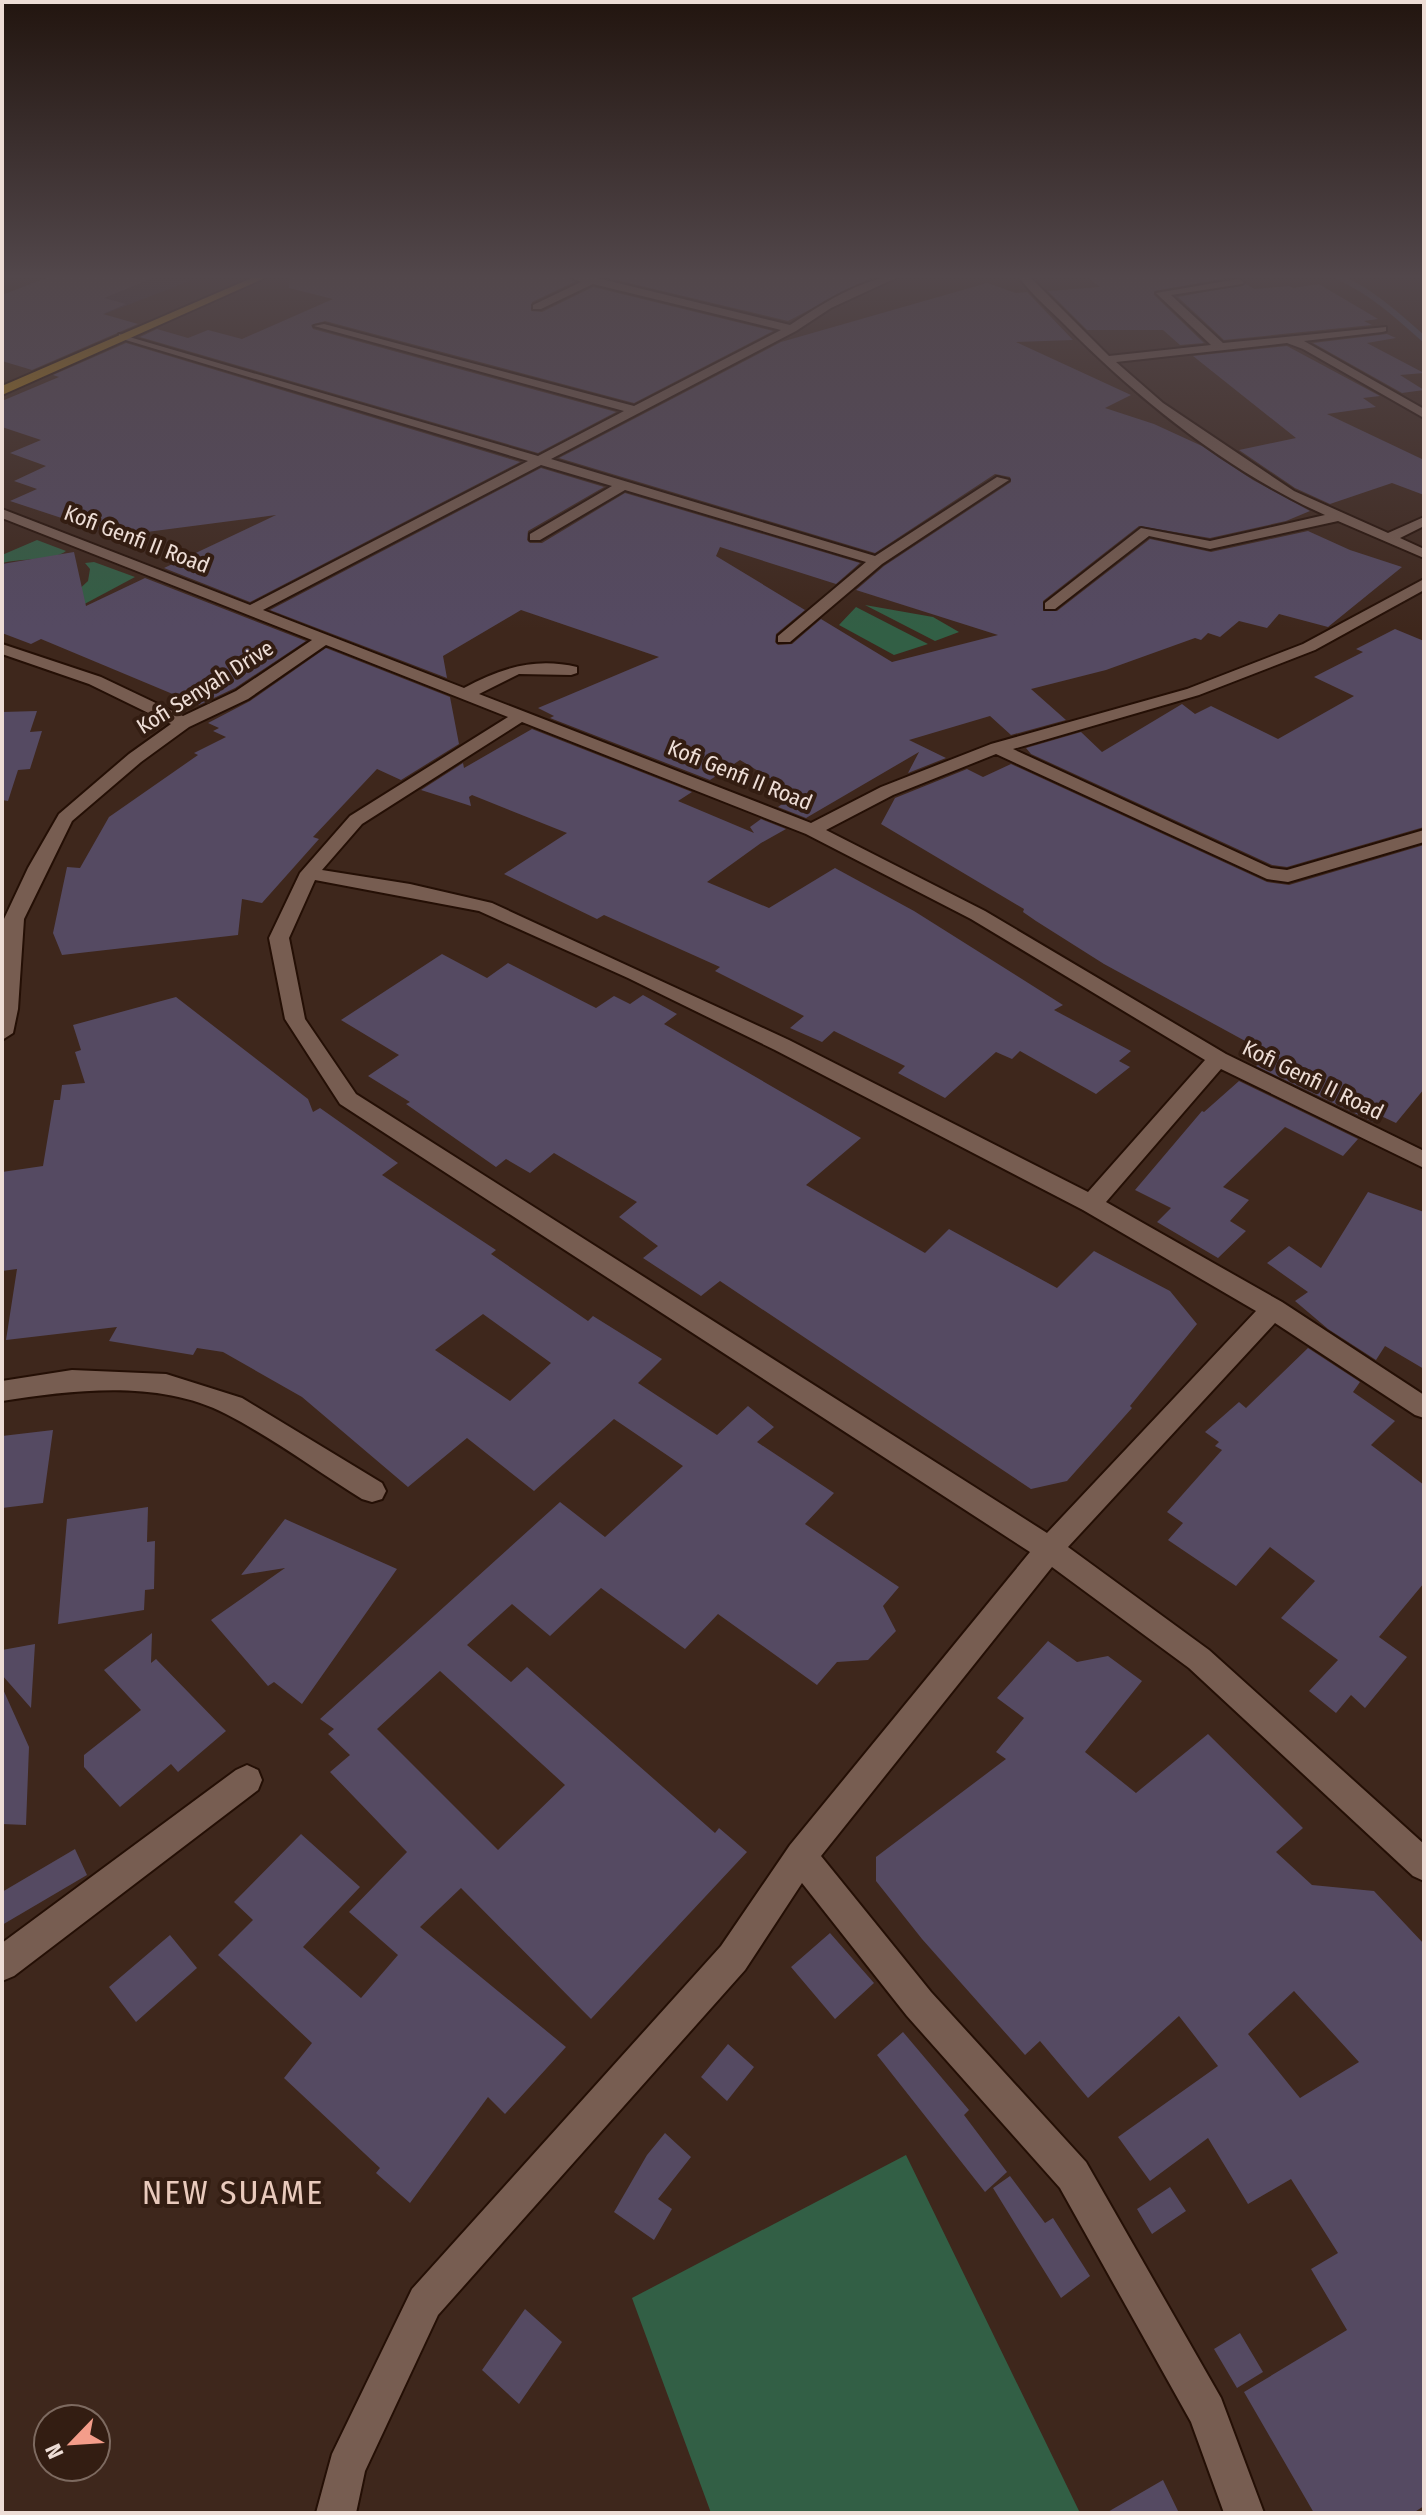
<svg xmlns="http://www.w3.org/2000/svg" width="1426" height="2515" font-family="'Fira Sans Condensed',sans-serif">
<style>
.education{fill:#3b303f}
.green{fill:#325f45}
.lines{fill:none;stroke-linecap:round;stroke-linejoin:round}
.stream{stroke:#474e67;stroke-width:6}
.building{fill:#554a62;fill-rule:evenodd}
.minor-casing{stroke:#240f05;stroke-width:4}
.trunk-casing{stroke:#240f05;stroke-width:4}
.minor{fill:#775d51;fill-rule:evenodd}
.trunk{fill:#b28010;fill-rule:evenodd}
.labels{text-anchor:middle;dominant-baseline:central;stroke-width:8;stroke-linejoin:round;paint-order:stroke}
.far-street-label{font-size:22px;fill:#edddd6;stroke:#331d12}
.near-neighbourhood-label{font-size:34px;letter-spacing:2px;fill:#e9cabc;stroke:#331d12}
</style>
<rect width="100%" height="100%" fill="#3e271c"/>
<path class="education" d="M47,277H200L84,322L2,295Z"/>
<path class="green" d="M37,540L66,551C53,561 20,558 2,563V555Z
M94,562L135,577L34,631L88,581L90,569L85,563Z
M865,605L933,617L959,632L935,641Z
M856,607L928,644L894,655L839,625Z
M906,2155L1080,2513H711L632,2298Z"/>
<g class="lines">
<path class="stream" d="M1339,277C1372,292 1397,315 1424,339"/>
</g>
<path class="building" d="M50,277H153V278L104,298L126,304L103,314L138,324L32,370L2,361V295Z
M290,277H568L574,282L532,302L531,311L542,312L593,287L773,331L634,403L325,321L311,325L313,329L616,412L538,453L140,337L157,329L188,338L208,330L242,339L333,299L289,288Z
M604,277H873L788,321Z
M1087,277H1233L1154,291V295L1204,343L1180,345L1163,330H1087L1048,291L1100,287Z
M987,283L1016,293L1027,292L1073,340L1016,342L1131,395L1105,408L1154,424L1202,446L1253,480L1310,511L1286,521L1210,538L1139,526L1043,601V611H1057L1150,539L1211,552L1308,531L1350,550L1402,567L1328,627L1279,614L1267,628L1239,621L1220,637L1208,633L1201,640L1195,638L1106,670L1031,689L1066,720L1011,735L990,716L909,740L946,758L908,773L919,752L806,818L778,807L796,794L740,760L710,780L550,718L554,716L538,708L659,657L521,610L443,656L447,678L270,610L541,468L604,487L528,531L527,540L530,543H542L625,493L860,563L836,584L720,547L716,556L805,610L776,634L775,642L778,645L792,644L821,619L892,662L998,635L856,590L884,566L1011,482L1010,477L995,474L875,553L559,458L781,342Z
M1246,284L1254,289L1289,286L1293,288L1319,284L1378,319L1364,321L1372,325L1224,340L1178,297Z
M1387,334L1396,338L1367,343L1424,373L1400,375L1424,390L1402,393L1313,343Z
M126,343L520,462L250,602L164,568L276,515L116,536L10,501L37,489L14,481L46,466L10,453L41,440L2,427V401L59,377L53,375Z
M1287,346L1380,396L1363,398L1376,407L1327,414L1424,460V495L1392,483L1330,504L1295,488L1239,450L1296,438L1193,356Z
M74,552L86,606L145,578L306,641L235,688L199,705L41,639L31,644L2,633V564Z
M1395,629L1424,641V827L1287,867L1272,865L1031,754L1026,748L1081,732L1102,752L1182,704L1195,714L1211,706L1278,739L1354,696L1314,677L1363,652L1356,649Z
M326,648L450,697L459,744L401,780L377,769L313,837L319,839L262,903L242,899L238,935L62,955L53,933L67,867L80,868L109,817L198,755L194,753L226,737L213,731L219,728L208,723L250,701Z
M37,711L30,732L42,731L30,769L18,770L8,801L2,800V712Z
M532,729L692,792L678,801L754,833L750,827L761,819L786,829L761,843L707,882L769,908L835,868L914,911L1063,1005L1054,1010L1131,1051L1119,1061L1130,1067L1096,1094L1020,1051L1012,1059L996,1052L945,1098L898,1073L905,1066L834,1031L822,1042L790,1028L804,1016L715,971L720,967L604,915L597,919L504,874L567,833L472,795L469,797L471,806L421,790L463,763L464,768Z
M1011,764L1267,882L1289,885L1424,845V1089L1396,1123L1379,1115L1373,1122L1256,1066L1269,1054L1104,964L1036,921L1023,912L1024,909L881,824L895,798L967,769L983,777Z
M442,954L487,978L508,963L596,1008L614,996L630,1004L643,995L677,1014L664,1024L861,1138L806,1185L925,1253L949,1229L1057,1288L1094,1251L1170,1291L1197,1324L1130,1406L1132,1408L1067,1481L1031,1489L720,1281L701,1296L643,1258L658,1246L619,1217L637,1202L554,1153L530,1173L506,1159L496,1167L406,1104L410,1102L368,1076L399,1055L341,1020Z
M176,997L308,1099L313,1112L320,1108L398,1163L382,1175L496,1250L491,1254L588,1321L593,1316L662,1359L638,1383L717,1435L748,1406L774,1427L757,1442L834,1493L805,1524L899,1587L883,1606L896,1631L868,1660L837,1662L817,1685L718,1614L685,1649L601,1588L550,1636L512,1604L467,1645L511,1682L527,1667L715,1833L719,1828L747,1852L591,2019L461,1888L420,1927L566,2047L505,2114L488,2097L410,2203L376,2173L380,2168L284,2078L312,2043L218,1955L253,1920L234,1902L301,1834L360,1887L303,1947L361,1998L398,1955L349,1912L407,1852L330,1772L350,1755L328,1734L334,1729L320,1719L560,1502L605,1537L683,1466L614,1419L534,1491L467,1438L408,1487L302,1397L223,1352L197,1348L193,1355L109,1341L117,1327L6,1340L17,1269L2,1271V1172L43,1166L54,1100H60L62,1085L85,1083L75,1052L81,1050L73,1025ZM483,1314L551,1363L510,1401L435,1350ZM440,1671L565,1785L498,1850L377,1729Z
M1239,1081L1358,1139L1343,1156L1285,1127L1223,1187L1249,1200L1230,1221L1246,1231L1218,1258L1157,1222L1171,1208L1135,1190L1202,1111L1204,1112Z
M1368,1192L1424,1212V1369L1385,1346L1376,1360L1328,1329L1295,1301L1308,1292L1267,1263L1289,1246L1321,1268Z
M1308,1348L1360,1382L1353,1392L1395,1421L1371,1445L1424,1485V1583L1379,1637L1407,1657L1365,1708L1351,1695L1336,1713L1309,1691L1338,1660L1281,1618L1315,1581L1270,1547L1236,1586L1168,1540L1183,1523L1167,1512L1222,1450L1215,1446L1219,1442L1205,1432L1239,1402L1246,1408Z
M53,1430L43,1503L2,1508V1436Z
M148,1507L147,1542L155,1541L154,1589L145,1590L144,1610L58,1624L67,1519Z
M285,1519L397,1569L302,1704L274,1682L268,1686L211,1620L285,1568L241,1575Z
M152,1633L151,1663L156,1659L226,1731L178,1772L171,1764L120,1807L84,1767V1755L141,1710L104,1670Z
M1048,1641L1077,1662L1108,1656L1142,1681L1085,1752L1136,1793L1208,1734L1303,1828L1276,1852L1312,1885L1374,1891L1424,1944V2506L1413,2513H1314L1244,2392L1347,2330L1311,2269L1338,2253L1291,2179L1248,2204L1208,2138L1150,2181L1118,2137L1218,2066L1179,2016L1088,2098L1040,2041L1025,2055L922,1939L876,1881V1857L1006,1759L996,1752L1024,1718L997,1698ZM1294,1991L1359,2062L1300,2098L1248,2034Z
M35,1644L31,1708L2,1675V1650Z
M2,1687L29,1747L26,1825L2,1824Z
M75,1849L87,1875L2,1925V1892Z
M830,1933L874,1983L835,2019L791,1967Z
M170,1935L197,1968L136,2022L109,1987Z
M903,2032L969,2110L964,2115L1007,2172L985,2192L877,2055Z
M728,2044L754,2067L727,2101L701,2077Z
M665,2133L691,2157L658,2199L672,2209L654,2240L614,2212L647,2155Z
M1010,2176L1045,2223L1053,2218L1090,2276L1061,2298L993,2188Z
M1170,2187L1186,2211L1152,2234L1137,2209Z
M525,2309L562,2342L519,2404L482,2370Z
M1240,2333L1263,2372L1237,2388L1214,2349Z
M1163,2480L1179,2513H1106Z"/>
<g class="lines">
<defs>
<path id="minor" d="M571,277H593L790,325C817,307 866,275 898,277L831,308L796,331L551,459L875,556L997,477L1009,480L882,564L790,642H778V636L866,562L625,490L540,540H530V534L612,486L541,465L263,610L464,688C501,668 535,657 577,667V673L571,675L519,674L479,694L811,823L881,787L991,744L1187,689L1303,644L1424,579V590L1315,650L1199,695L1013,749L1271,868L1287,870L1424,830V842L1288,882L1267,879L996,754L893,795L826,830L985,911L1226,1054L1424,1151V1168L1221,1069L1106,1202L1282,1302L1424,1395V1418L1415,1415L1275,1323L1068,1547L1209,1650L1424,1844V1881L1413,1876L1189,1668L1052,1567L821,1856L931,1992L1086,2162L1221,2398L1264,2513H1224L1191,2422L1060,2188L907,2016L802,1883L745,1970L438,2315L365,2471L356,2513H316L332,2454L412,2289L721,1946L790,1845L1030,1552L340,1104L285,1019L269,938L300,873L350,816L508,717L326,645L248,699L189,727L141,762L72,821L24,919L18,1009L13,1033L2,1040L4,919L28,868L59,814L129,754L171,724L89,684L2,654V644L101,677L183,716L236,691L312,640L2,518V509L250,605L528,461L119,338V334L538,456L624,411L314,326L324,324L634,406L781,330L593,284L541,309H533V305L581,282ZM522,722L806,834L971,919L1205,1060L1088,1192L789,1040L492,903L410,884L322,870L362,824ZM315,880L479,911L628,978L775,1050L1083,1210L1256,1311L1047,1533L356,1094L305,1019L289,938Z
M1019,277H1030L1109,356L1211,345L1156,293L1238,279L1244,282L1242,284L1171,295L1223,343L1386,327V331L1382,332L1304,341L1424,409V418L1303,349L1287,343L1116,362L1163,403L1294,491L1388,533L1424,517V526L1400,538L1424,549V558L1338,521L1210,549L1149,536L1055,609H1045V603L1141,528L1210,541L1325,515C1229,472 1139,400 1065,325C1050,310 1031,294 1019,277Z
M72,1370L166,1374L242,1398L382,1483L386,1491L382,1499L372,1502L362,1499C317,1471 273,1438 226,1414C159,1379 73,1390 2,1401V1381Z
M247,1765L258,1770L262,1780L258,1790L14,1976L2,1981V1943L236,1770Z"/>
<path id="trunk" d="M254,277H267L2,395V386Z"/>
</defs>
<use href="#minor" class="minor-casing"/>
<use href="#trunk" class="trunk-casing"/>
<use href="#minor" class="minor"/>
<use href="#trunk" class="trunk"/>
</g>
<linearGradient id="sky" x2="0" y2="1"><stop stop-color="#22150f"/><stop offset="0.44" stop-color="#52474b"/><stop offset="1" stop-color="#52474b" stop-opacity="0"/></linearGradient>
<rect width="1426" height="629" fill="url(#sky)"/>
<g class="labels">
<g class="far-street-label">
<text transform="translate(137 539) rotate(21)">Kofi Genfi II Road</text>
<text transform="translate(205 687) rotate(-32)">Kofi Senyah Drive</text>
<text transform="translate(740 775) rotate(22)">Kofi Genfi II Road</text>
<text transform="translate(1313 1080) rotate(26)">Kofi Genfi II Road</text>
</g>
<g class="near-neighbourhood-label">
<text x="233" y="2192">NEW SUAME</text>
</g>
</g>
<rect width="1426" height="2515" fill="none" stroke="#edddd6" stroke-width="8"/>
<g transform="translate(72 2443) rotate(245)"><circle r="38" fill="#331d12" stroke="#7d6a60" stroke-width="2"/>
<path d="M0-6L14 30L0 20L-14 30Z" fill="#f49d8a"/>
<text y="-12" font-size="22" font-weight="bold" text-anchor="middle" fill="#edddd6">N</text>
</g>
</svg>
